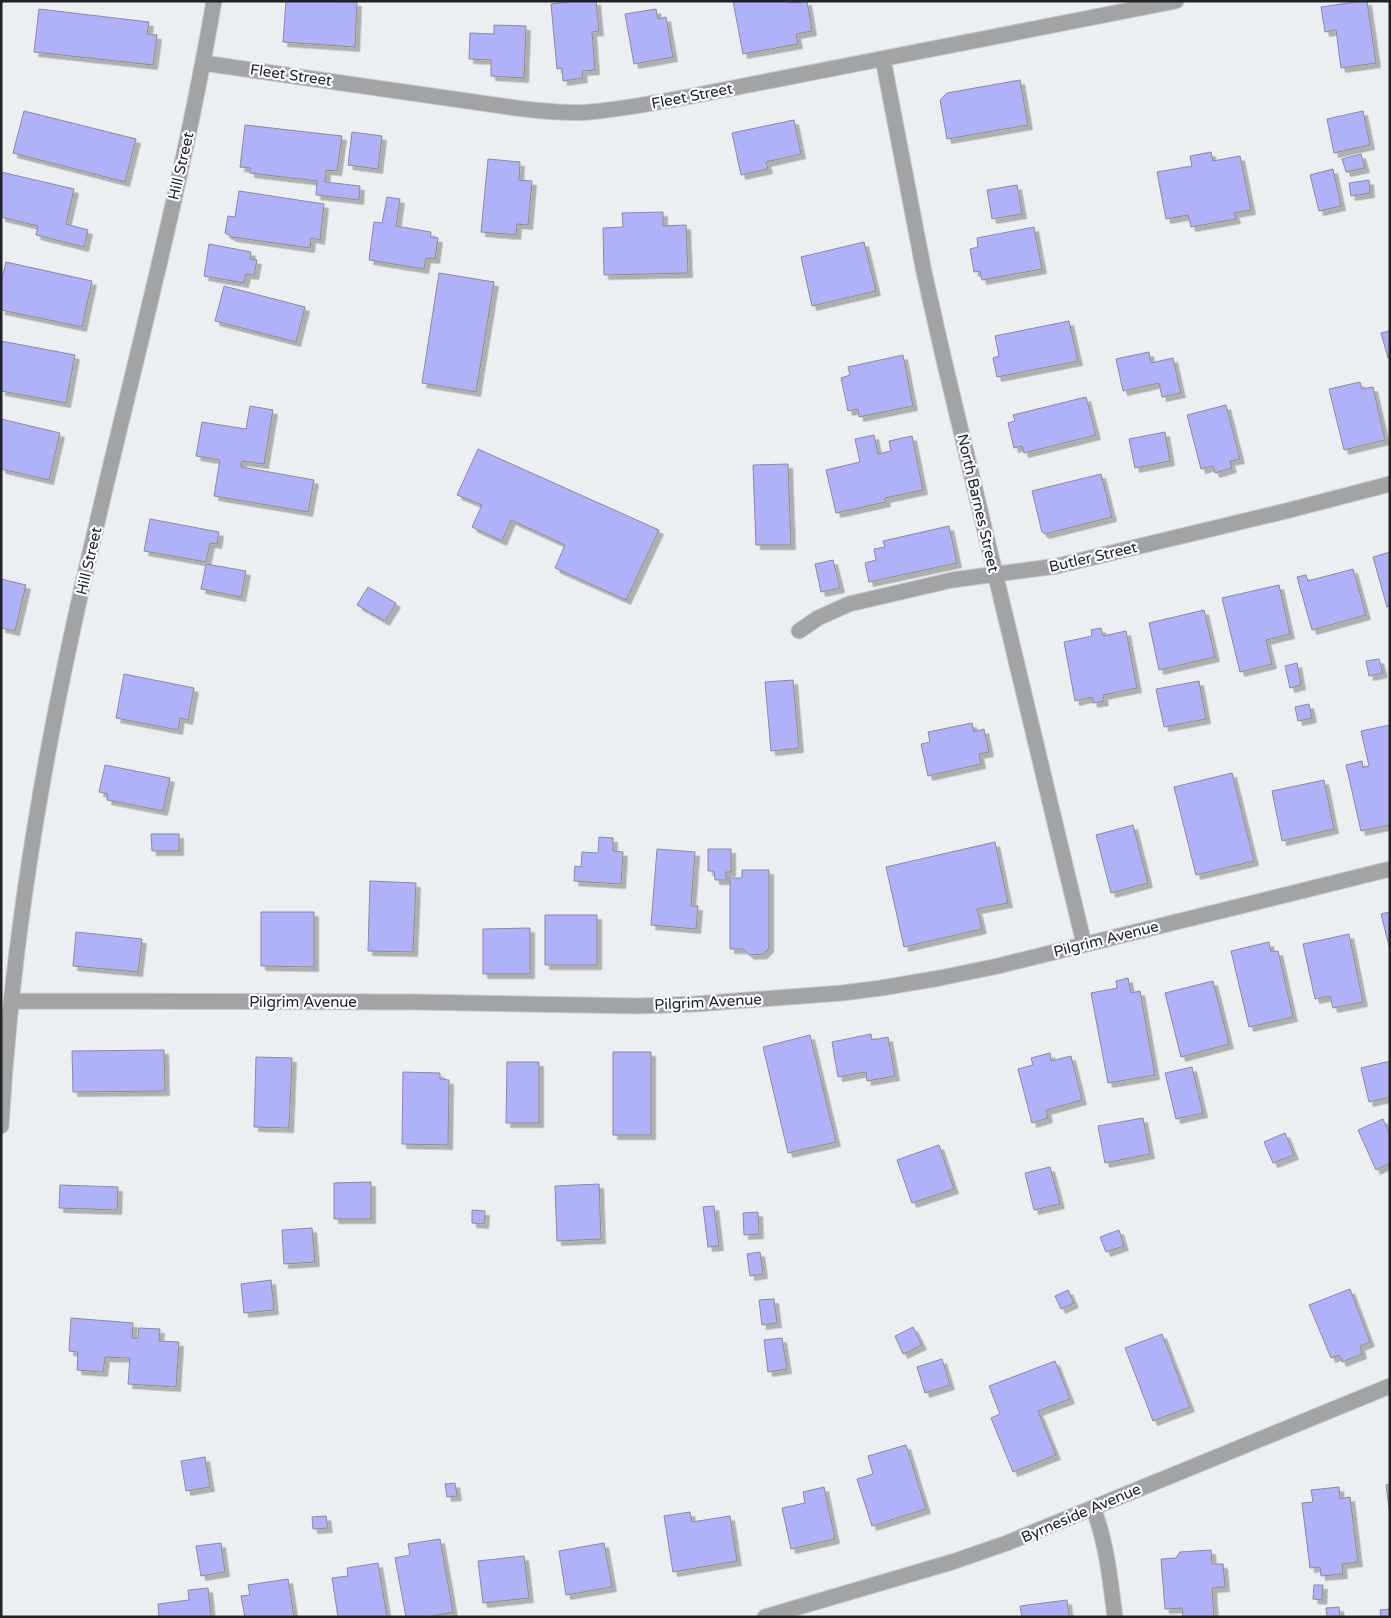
<svg xmlns="http://www.w3.org/2000/svg" width="1391" height="1618" font-family="'Varela Round',sans-serif">
<style>
.building{fill:#b0b2f9;stroke:#8b8b8f;filter:url(#shadow)}
.lines{fill:none;stroke-linecap:round;stroke-linejoin:round}
.minor-casing{stroke:#c7cacd;stroke-width:17}
.minor{stroke:#a2a3a4;stroke-width:15}
.labels{text-anchor:middle;dominant-baseline:central;stroke-width:4.5;stroke-linejoin:round;paint-order:stroke}
.street-label{font-size:15px;fill:#212223;stroke:#fafcff}
</style>
<defs>
<filter id="shadow"><feDropShadow dx="4.5" dy="4.5" stdDeviation="0" flood-color="#0004"/></filter>
</defs>
<rect width="100%" height="100%" fill="#eceff2"/>
<path class="building" d="M286,1L357,2L355,47L283,42Z
M574,1H596L599,31L592,32L595,70L582,71L583,78L563,81L562,68L557,69L551,4Z
M733,1H788L789,3L807,1L812,31L796,34L798,44L743,54Z
M1362,1H1367L1376,63L1341,68L1336,30L1325,32L1321,7Z
M39,9L149,22L147,34L157,35L153,65L34,52Z
M656,9L658,19L666,17L673,57L634,64L625,14Z
M494,25L526,26L524,78L491,76V60L469,59L470,33L494,34Z
M1020,80L1028,125L947,139L940,100L947,93Z
M24,111L136,139L125,182L13,153Z
M1363,111L1370,145L1334,153L1327,119Z
M794,120L801,154L766,162L768,169L741,175L732,133Z
M245,125L342,136L337,171L326,170L325,182L360,186L359,200L316,195L317,181L250,173V168L240,167Z
M352,132L382,136L378,169L348,165Z
M1211,152L1213,161L1240,156L1251,210L1234,213L1236,219L1191,227L1188,215L1166,219L1157,172L1192,166L1190,156Z
M1361,154L1365,168L1346,172L1342,159Z
M488,159L520,162L519,180L532,181L528,225L517,224L516,235L481,232Z
M1333,169L1341,206L1319,211L1310,175Z
M1,172L74,189L66,224L88,230L84,247L36,235L38,226L1,217Z
M1369,180L1370,193L1351,196L1349,183Z
M1017,185L1022,214L992,219L987,190Z
M239,191L324,204L320,240L311,238L310,248L232,237L225,233L228,216L235,217Z
M387,197L400,199L396,226L431,232L430,237L438,238L435,259L426,258L424,269L369,260L374,222L382,223Z
M663,212V226L686,225L688,273L604,275L603,228L623,227L622,213Z
M1034,227L1042,269L982,280L980,271L974,272L970,249L978,247L977,238Z
M864,242L876,291L812,306L801,257Z
M209,244L251,252L250,259L257,260L254,275L246,274L244,283L204,276Z
M6,262L92,281L82,327L1,310V282Z
M439,273L494,282L476,392L422,383Z
M224,286L305,307L296,342L215,321Z
M1069,321L1078,361L997,377L993,358L999,356L995,336Z
M1390,331V358H1388L1381,333Z
M1,341L75,355L66,403L1,391Z
M1149,352L1151,363L1173,358L1181,393L1162,397L1159,383L1123,391L1116,359Z
M903,355L913,406L859,417L858,409L848,411L841,378L850,375L848,367Z
M1360,382L1362,389L1373,387L1385,440L1344,450L1329,389Z
M1086,397L1096,435L1024,453L1022,446L1014,448L1008,423L1015,421L1013,415Z
M1226,405L1240,459L1230,461L1232,468L1215,473L1213,466L1201,469L1187,415Z
M250,406L273,410L264,464L242,461L241,467L314,480L308,512L214,496L220,460L196,456L202,422L246,429Z
M1,419L60,433L49,480L1,469Z
M1165,432L1170,461L1135,468L1129,439Z
M874,435L878,454L891,451L889,441L912,436L923,490L885,498L886,502L836,513L826,470L860,462L855,439Z
M478,449L659,530L626,600L555,568L565,545L511,520L502,541L472,527L482,505L457,495Z
M788,464L791,545H756L753,465Z
M1101,474L1112,517L1045,534L1042,532L1032,491Z
M150,519L219,532L217,544L210,543L206,562L144,551Z
M949,526L957,563L869,582L865,563L876,560L874,549L885,547L883,541Z
M1390,552V606L1387,607L1373,557Z
M833,560L840,588L821,592L815,564Z
M206,564L246,571L241,597L201,589Z
M1353,569L1366,615L1312,630L1297,577L1306,575L1308,581Z
M1,579L26,585L15,631L1,628Z
M1279,585L1290,634L1266,640L1272,664L1240,672L1222,598Z
M368,587L396,603L385,621L357,605Z
M1204,610L1215,657L1159,670L1149,623Z
M1101,628L1103,636L1126,631L1137,688L1103,695L1104,701L1093,703L1092,697L1075,701L1064,642L1092,636L1091,630Z
M1379,659L1383,673L1369,676L1366,661Z
M1297,663L1301,685L1290,688L1285,666Z
M124,674L194,688L188,720L180,718L178,730L116,718Z
M793,680L799,748L771,751L765,682Z
M1199,681L1206,719L1164,727L1156,689Z
M1309,704L1312,718L1298,721L1295,707Z
M972,723L974,732L984,729L989,752L979,754L981,764L928,776L921,744L930,742L928,732Z
M1390,725V825L1361,831L1346,765L1362,761L1363,768L1369,766L1361,731Z
M105,765L170,778L163,811L107,800L108,794L99,792Z
M1232,773L1254,861L1196,875L1174,787Z
M1324,780L1334,829L1282,841L1272,791Z
M1133,825L1148,883L1111,893L1096,835Z
M151,834H179V851H152Z
M599,837L613,838V851L623,852L621,884L574,881L575,866L581,867L582,852L598,853Z
M995,842L1008,903L977,909L982,929L904,947L886,867Z
M657,849L695,852L691,906H698L696,929L651,925Z
M708,849H731V872H726V878H742V870H769V948L763,954L750,955L743,949H730V880H715L714,871H708Z
M370,881L416,883L413,952L368,951Z
M261,912H314V967L261,966Z
M1390,912V950L1381,914Z
M545,915H597V965H545Z
M530,928V974H483V929Z
M76,932L142,939L138,972L73,966Z
M1349,934L1363,1002L1333,1008L1330,996L1315,999L1303,944Z
M1269,942L1271,952L1278,951L1293,1017L1249,1027L1231,951Z
M1128,978L1131,993L1140,991L1155,1075L1108,1083L1091,993L1117,988L1116,981Z
M1213,981L1229,1044L1181,1057L1165,993Z
M871,1034L872,1040L888,1037L895,1076L867,1081L866,1072L838,1077L832,1042Z
M810,1035L836,1142L788,1153L763,1047Z
M164,1050L165,1091L73,1092L72,1051Z
M613,1052H651V1135H613Z
M1050,1053L1051,1061L1071,1056L1082,1100L1046,1110L1048,1118L1032,1123L1018,1069L1033,1065L1031,1058Z
M256,1057L292,1058L289,1128L254,1127Z
M1390,1061V1097L1369,1102L1361,1068Z
M507,1062H539V1123H506Z
M1192,1067L1203,1113L1176,1119L1165,1073Z
M403,1072L440,1073V1079L449,1080L448,1145L402,1144Z
M1143,1118L1150,1154L1105,1163L1098,1126Z
M1383,1119L1390,1135V1163L1376,1170L1358,1130Z
M1285,1133L1294,1155L1273,1163L1264,1142Z
M939,1145L954,1189L912,1203L897,1160Z
M1050,1167L1060,1204L1034,1210L1025,1173Z
M371,1182V1219H334V1183Z
M599,1184L601,1239L557,1241L555,1186Z
M60,1185L118,1187L117,1210L59,1208Z
M714,1206L719,1246L708,1247L703,1207Z
M472,1210L485,1211L484,1224L472,1223Z
M758,1212L759,1234L744,1235L743,1213Z
M312,1228L315,1262L284,1264L282,1230Z
M1119,1230L1124,1246L1106,1252L1100,1237Z
M760,1252L763,1274L750,1276L747,1254Z
M271,1280L274,1310L244,1313L241,1284Z
M1350,1289L1370,1342L1360,1346L1362,1354L1342,1362L1339,1355L1331,1358L1309,1305Z
M1068,1290L1074,1303L1061,1309L1055,1296Z
M774,1299L777,1323L762,1325L759,1300Z
M71,1318L133,1323L132,1338H138L139,1328L160,1329L159,1341L179,1342L176,1387L128,1384L130,1358L105,1357L103,1372L77,1370L78,1352L69,1351Z
M913,1327L922,1345L903,1354L895,1336Z
M1162,1334L1190,1407L1153,1421L1125,1348Z
M782,1338L787,1369L768,1372L764,1340Z
M942,1359L950,1385L925,1393L917,1367Z
M1055,1361L1070,1399L1038,1411L1056,1455L1013,1472L991,1418L1000,1414L989,1386Z
M906,1445L926,1509L872,1526L857,1479L873,1474L868,1456Z
M205,1457L210,1487L186,1491L181,1461Z
M455,1483L457,1496L447,1497L445,1484Z
M1390,1484V1515L1386,1485Z
M824,1487L835,1539L791,1549L782,1508L805,1503L803,1492Z
M1339,1487L1340,1499L1350,1497L1358,1562L1342,1564L1343,1574L1321,1576L1320,1567L1310,1568L1302,1503L1313,1502L1311,1490Z
M690,1512L692,1522L730,1516L737,1561L673,1572L664,1516Z
M326,1516L328,1528L313,1529L312,1517Z
M440,1539L453,1612L428,1617H406L395,1558L410,1555L408,1544Z
M221,1543L225,1572L201,1576L196,1546Z
M604,1543L612,1587L566,1595L559,1551Z
M1211,1550L1212,1564H1223L1225,1587L1212,1588L1214,1617H1183L1182,1608L1165,1609L1161,1559L1176,1558L1180,1552Z
M524,1556L529,1598L483,1603L478,1561Z
M378,1563L387,1617H338L332,1578L348,1576L347,1568Z
M288,1579L294,1617H245L241,1596L250,1595L248,1585Z
M1314,1585H1323L1322,1600L1313,1599Z
M208,1588L211,1617H159L158,1604L189,1600L188,1590Z
M1067,1600L1069,1617H1022L1020,1606Z
M1339,1607L1340,1616L1327,1617L1326,1608Z
M1390,1609V1617H1381L1380,1610Z"/>
<g class="lines">
<defs>
<path id="minor" d="M883,59L924,272L943,356L1084,944
M203,63L516,108C540,111 566,114 590,112C623,109 655,103 687,97L1176,1
M799,631L818,618L849,604L952,580L1057,566L1286,511L1390,484
M11,1001L414,1002L640,1006L695,1004L842,993L881,988L940,978L998,966L1390,869
M1,1126C9,987 29,847 56,710C103,472 173,240 214,1
M1093,1508C1107,1543 1110,1580 1115,1617
M765,1617L952,1562L1007,1543L1390,1386"/>
</defs>
<use href="#minor" class="minor-casing"/>
<use href="#minor" class="minor"/>
</g>
<g class="labels">
<g class="street-label">
<text transform="translate(291 75) rotate(8)">Fleet Street</text>
<text transform="translate(692 96) rotate(-11)">Fleet Street</text>
<text transform="translate(181 166) rotate(-77)">Hill Street</text>
<text transform="translate(978 503) rotate(77)">North Barnes Street</text>
<text transform="translate(1093 557) rotate(-13)">Butler Street</text>
<text transform="translate(89 561) rotate(-77)">Hill Street</text>
<text transform="translate(1106 939) rotate(-14)">Pilgrim Avenue</text>
<text x="303" y="1002">Pilgrim Avenue</text>
<text transform="translate(708 1002) rotate(-3)">Pilgrim Avenue</text>
<text transform="translate(1081 1513) rotate(-23)">Byrneside Avenue</text>
</g>
</g>
<rect width="1391" height="1618" fill="none" stroke="#212223" stroke-width="5"/>
</svg>
